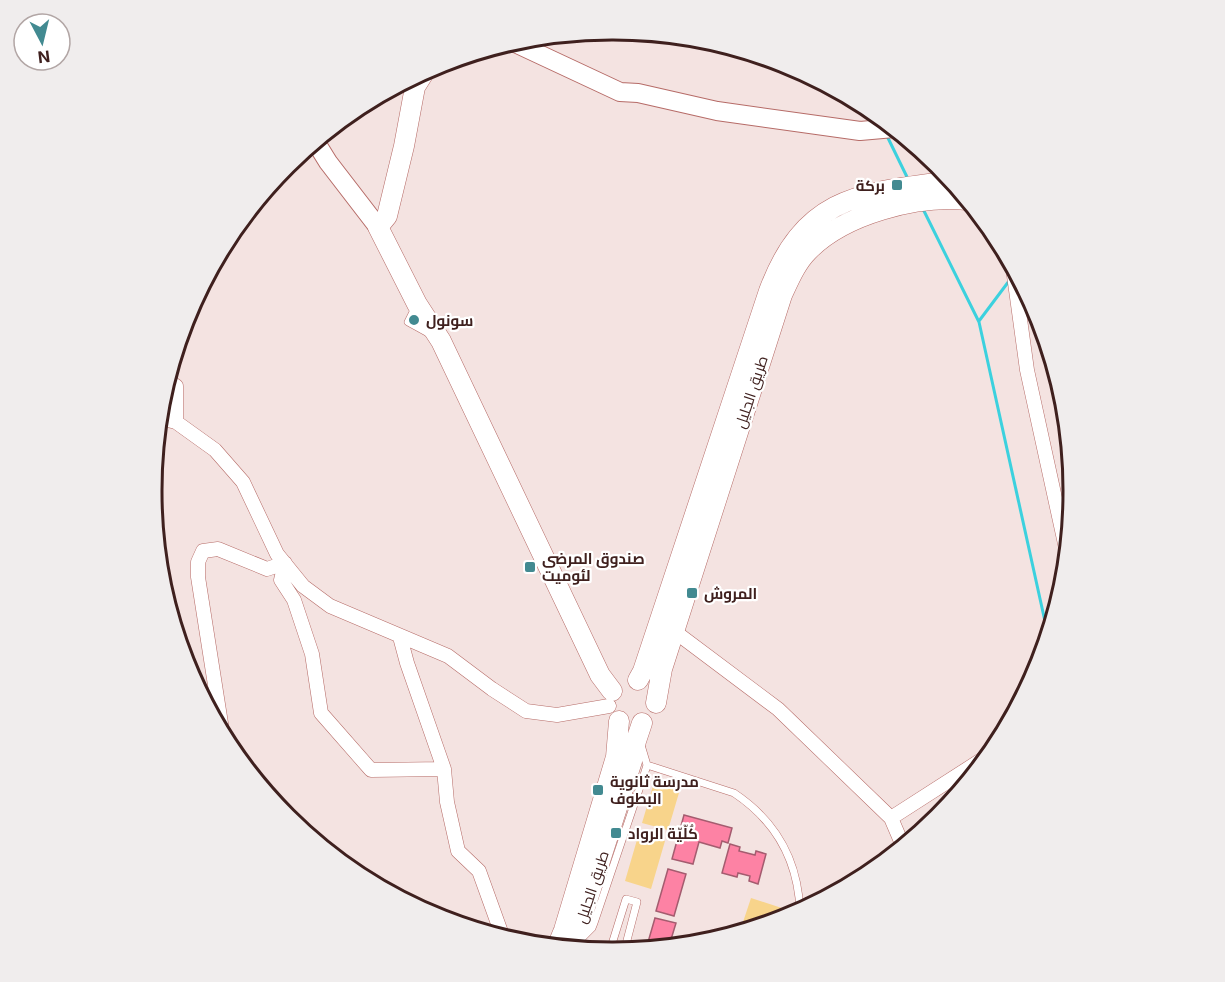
<svg xmlns="http://www.w3.org/2000/svg" width="1225" height="982" font-family="Inter,Cairo,sans-serif">
<style>
.green{fill:#f8d48b}
.lines{fill:none;stroke-linecap:round;stroke-linejoin:round}
.stream{stroke:#3cd1de;stroke-width:3}
.building{fill:#fd82a4;stroke:#a45c6f;stroke-width:1.5}
.lane-casing{stroke:#b66b67;stroke-width:8}
.street-casing{stroke:#b66b67;stroke-width:15}
.secondary-casing{stroke:#b66b67;stroke-width:20}
.primary-casing{stroke:#b66b67;stroke-width:21}
.lane{stroke:#fff;stroke-width:7}
.street{stroke:#fff;stroke-width:14}
.secondary{stroke:#fff;stroke-width:18}
.primary{stroke:#fff;stroke-width:20}
.poi-dot{fill:#428a91;stroke:#fff;stroke-width:2}
.labels{text-anchor:middle;dominant-baseline:central;stroke-width:4.5;stroke-linejoin:round;paint-order:stroke}
.poi-label{font-size:15px;font-weight:bold;fill:#3f201e;stroke:#fff;text-anchor:start}
.street-label{font-size:15px;fill:#3f201e;stroke:#fff}
.rim{fill:none;stroke:#3f201e;stroke-width:3}
</style>
<rect width="100%" height="100%" fill="#f4e3e1"/>
<path class="green" d="M655,779L681,786L668,830L642,823Z
M639,833L665,841L651,889L625,881Z
M751,898L794,912L793,915L752,928L742,925Z"/>
<g class="lines">
<path class="stream" d="M875,113L880,122
M887,136L908,179
M923,209L979,322L1048,635
M979,321L1009,281"/>
</g>
<path class="building" d="M684,815L732,828L728,843L722,841L720,848L699,842L693,864L672,859Z
M730,844L740,847L739,851L755,855L756,851L766,854L758,884L749,881L750,876L738,873L737,877L722,873Z
M668,869L686,874L674,916L656,911Z
M820,896L821,900L805,909L804,904L807,903L806,898Z
M655,918L676,923L669,946H671L646,949Z"/>
<g class="lines">
<defs>
<path id="lane" d="M416,306L408,322L428,333
M647,765L734,793C776,821 798,861 800,911
M581,939L592,928L594,923L644,775L647,765L641,745
M625,948L612,944L626,899L637,902L625,948L627,951"/>
<path id="street" d="M1013,268L1027,370L1067,553
M167,380L176,386V422
M159,418L176,422L215,450L243,482L277,554L303,586L330,606L448,656L492,689L526,711L557,715L609,706
M674,631L778,709L891,818L989,755
M400,637L407,663L444,769
M223,736L198,577V562L203,551L218,549L267,569L285,563L281,580L294,600L312,654L321,713L371,770L444,769L447,802L458,851L479,871L501,932
M891,818L903,846"/>
<path id="secondary" d="M513,42L620,92L638,93L717,111L860,131L894,128
M315,141L328,162L378,227"/>
<path id="primary" d="M425,71L415,87L404,146L387,216L378,227L417,304L441,341L600,675L612,691
M638,680L643,671L769,291C805,195 861,193 951,181
M656,703L662,669L782,295C789,280 796,263 808,251C844,214 917,195 967,200
M557,947L564,930L616,757L619,721
M572,948L632,761L636,741L642,723"/>
</defs>
<use href="#lane" class="lane-casing"/>
<use href="#street" class="street-casing"/>
<use href="#secondary" class="secondary-casing"/>
<use href="#primary" class="primary-casing"/>
<use href="#lane" class="lane"/>
<use href="#street" class="street"/>
<use href="#secondary" class="secondary"/>
<use href="#primary" class="primary"/>
</g>
<g class="poi-dot">
<rect x="891" y="179" width="12" height="12" rx="3"/>
<circle cx="414" cy="320" r="6"/>
<rect x="524" y="561" width="12" height="12" rx="3"/>
<rect x="686" y="587" width="12" height="12" rx="3"/>
<rect x="592" y="784" width="12" height="12" rx="3"/>
<rect x="610" y="827" width="12" height="12" rx="3"/>
</g>
<g class="labels">
<g class="poi-label">
<text x="885" y="185" text-anchor="end">بركة</text>
<text x="426" y="320">سونول</text>
<text x="542" y="558">صندوق المرضى<tspan x="542" dy="17">لئوميت</tspan></text>
<text x="704" y="593">المروش</text>
<text x="610" y="781">مدرسة ثانوية<tspan x="610" dy="17">البطوف</tspan></text>
<text x="628" y="833">كُلّيّة الرواد</text>
</g>
<g class="street-label">
<text transform="translate(751 392) rotate(-72)">طريق الجليل</text>
<text transform="translate(592 887) rotate(-72)">طريق الجليل</text>
</g>
</g>
<path d="M0 0H1225V982H0ZM612 40H613A450 450 0 0 1 1063 490V492A450 450 0 0 1 613 942H612A450 450 0 0 1 162 492V490A450 450 0 0 1 612 40Z" fill="#f0eded" fill-rule="evenodd"/>
<path class="rim" d="M612 40H613A450 450 0 0 1 1063 490V492A450 450 0 0 1 613 942H612A450 450 0 0 1 162 492V490A450 450 0 0 1 612 40Z"/>
<g transform="translate(42 42) rotate(173)"><circle r="28" fill="#ffffff" stroke="#b2a6a5" stroke-width="1.5"/>
<path d="M0-4.5L10 22L0 15L-10 22Z" fill="#428a91"/>
<text y="-9" font-size="16" font-weight="bold" text-anchor="middle" fill="#3f201e">N</text>
</g>
</svg>
